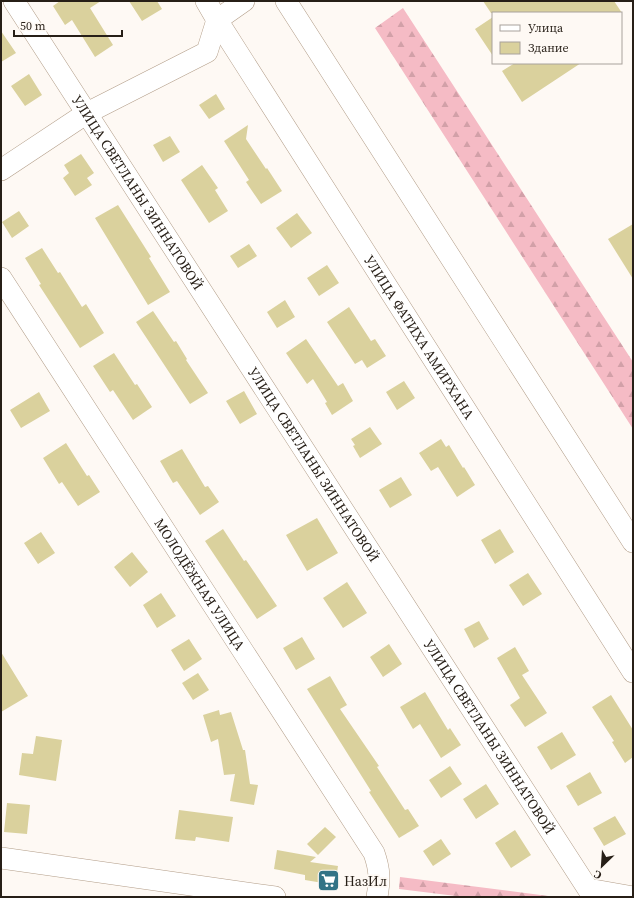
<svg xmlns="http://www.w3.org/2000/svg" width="634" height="898" font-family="'Source Serif 4',serif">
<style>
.forest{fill:url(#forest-firs)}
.building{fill:#dad19d}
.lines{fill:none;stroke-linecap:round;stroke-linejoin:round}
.minor-casing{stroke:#b29d88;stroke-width:22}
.minor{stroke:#fff;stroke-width:21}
.labels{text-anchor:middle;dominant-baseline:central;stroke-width:3.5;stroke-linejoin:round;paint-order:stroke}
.street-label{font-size:14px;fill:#271f17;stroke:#fef9f4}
.poi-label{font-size:14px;fill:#271f17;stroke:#fef9f4;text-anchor:start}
</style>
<defs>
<pattern id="forest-firs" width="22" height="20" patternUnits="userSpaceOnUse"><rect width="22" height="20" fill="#f5bbc5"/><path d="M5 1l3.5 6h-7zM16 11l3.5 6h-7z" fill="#d2a0a8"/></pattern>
</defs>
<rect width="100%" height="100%" fill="#fef9f4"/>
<path class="forest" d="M403,8L633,362V429L375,28Z
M400,877L556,897H464L399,889Z"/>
<path class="building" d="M60,1H101L90,8L113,45L95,57L72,20L65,25L53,6Z
M129,1H157L162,9L142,21Z
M483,1H614L622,13H491Z
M493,17V56L475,29Z
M1,31L16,53L1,62Z
M515,63H581L522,102L502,71Z
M29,74L42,95L25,106L11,86Z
M216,94L225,109L209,119L199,105Z
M248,125L246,139L266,169L267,168L282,191L261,204L246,182L249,180L224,141Z
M170,136L180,152L163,162L153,145Z
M81,154L94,173L87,178L92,185L75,196L63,178L69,173L64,165Z
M202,165L218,188L215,190L228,211L209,223L181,180Z
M118,205L151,257L149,258L170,292L148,305L95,218Z
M19,211L29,226L12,238L2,222Z
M297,213L312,233L291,248L276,228Z
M633,224V279L608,239Z
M249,244L257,256L238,268L230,256Z
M42,248L58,273L60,272L82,307L86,304L104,333L80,348L39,285L41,284L25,258Z
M327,265L339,283L319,296L307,278Z
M285,300L295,317L277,328L267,312Z
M349,307L371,341L375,339L386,356L367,368L362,360L355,364L327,322Z
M153,311L174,342L176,341L187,359L186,360L208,393L190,404L136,322Z
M306,339L338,386L343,383L353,401L332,415L325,403L327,402L313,379L307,384L286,353Z
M114,353L135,385L137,384L152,407L133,420L113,390L110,392L93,366Z
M404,381L415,398L397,410L386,392Z
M244,391L257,414L240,424L226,401Z
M39,392L50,411L21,428L10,410Z
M370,427L382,444L360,458L353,446L355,445L351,439Z
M441,439L446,447L449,445L463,468L464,467L475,485L457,497L438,467L431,471L419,453Z
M66,443L87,476L89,475L100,492L78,506L62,482L59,484L43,458Z
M182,449L205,487L208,486L219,502L200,515L177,481L173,483L160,461Z
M401,477L412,495L390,508L379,490Z
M317,518L338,553L307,571L286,535Z
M223,529L244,561L246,560L277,606L257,619L205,541Z
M500,529L514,552L495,564L481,540Z
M41,532L55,553L38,564L24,543Z
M132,552L148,572L130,587L114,567Z
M528,573L542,594L523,606L509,585Z
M347,582L367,613L343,628L323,598Z
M161,593L176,616L157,628L143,605Z
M479,621L489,639L474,648L464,629Z
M302,637L315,659L296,670L283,648Z
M189,639L202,659L184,671L171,650Z
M389,644L402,664L383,677L370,657Z
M515,647L529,671L522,675L547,713L525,727L510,705L520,698L497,658Z
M1,652L28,696L1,712Z
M198,673L209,690L193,700L182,683Z
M330,676L347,705L340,709L379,766L377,767L405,810L408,809L419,826L399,838L369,792L371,791L307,689Z
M425,692L448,730L450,728L461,745L441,758L420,724L413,729L400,707Z
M611,695L633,730V757L625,763L612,742L614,741L592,707Z
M219,710L220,715L231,712L243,750H245L250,784L258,785L254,805L230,801L235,774L224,775L218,739L211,742L203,715Z
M562,732L576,755L551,770L537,747Z
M36,736L62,740L56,781L19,775L22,753L33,754Z
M450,766L462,784L441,798L429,780Z
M590,772L602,793L578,806L566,786Z
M486,784L499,804L476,819L463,799Z
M7,803L30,805L27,834L4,832Z
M179,810L233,817L229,842L196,837L195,841L175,839Z
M615,816L626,834L604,846L593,828Z
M325,827L336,837L318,855L307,844Z
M515,830L531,855L511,868L495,843Z
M441,839L451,854L433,866L423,851Z
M277,850L316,857L310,862L338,866L335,885L305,880V875L274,869Z"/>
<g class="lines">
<defs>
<g id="minor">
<path id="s1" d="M14,1L588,889L633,897"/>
<path id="s2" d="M206,1L217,20L633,672"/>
<path d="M286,1L633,542"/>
<path d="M1,170L87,113L207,52L217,20L244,1"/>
<path id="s3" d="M1,278L374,853C380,870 380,880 377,897"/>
<path d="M1,858L275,897"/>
</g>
</defs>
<use href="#minor" class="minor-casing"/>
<use href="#minor" class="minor"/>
</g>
<defs>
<symbol id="supermarket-square" viewBox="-11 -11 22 22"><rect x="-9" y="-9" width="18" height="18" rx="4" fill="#327386" stroke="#fef9f4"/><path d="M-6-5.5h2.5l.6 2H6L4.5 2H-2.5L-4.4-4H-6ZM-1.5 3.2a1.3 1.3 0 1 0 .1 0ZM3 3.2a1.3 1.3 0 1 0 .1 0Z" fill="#fff"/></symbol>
</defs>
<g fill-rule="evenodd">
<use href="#supermarket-square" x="316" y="868" width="25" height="25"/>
</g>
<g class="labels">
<g class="street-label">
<text stroke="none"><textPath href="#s1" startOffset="228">УЛИЦА СВЕТЛАНЫ ЗИННАТОВОЙ</textPath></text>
<text stroke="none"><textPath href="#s2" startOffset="398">УЛИЦА ФАТИХА АМИРХАНА</textPath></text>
<text stroke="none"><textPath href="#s1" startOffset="552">УЛИЦА СВЕТЛАНЫ ЗИННАТОВОЙ</textPath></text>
<text stroke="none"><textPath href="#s3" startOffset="365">МОЛОДЁЖНАЯ УЛИЦА</textPath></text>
<text stroke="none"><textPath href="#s1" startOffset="876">УЛИЦА СВЕТЛАНЫ ЗИННАТОВОЙ</textPath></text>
</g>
<g class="poi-label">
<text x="344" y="881">НазИл</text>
</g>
</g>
<rect width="634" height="898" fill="none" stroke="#271f17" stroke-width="4"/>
<rect x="492" y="12" width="130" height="52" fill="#fef9f4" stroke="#a8a29c"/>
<rect x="500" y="25" width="20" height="6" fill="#ffffff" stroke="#a8a29c"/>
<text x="528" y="32" font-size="12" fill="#271f17">Улица</text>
<rect x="500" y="42" width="20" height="12" fill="#dad19d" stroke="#a8a29c"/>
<text x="528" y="52" font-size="12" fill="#271f17">Здание</text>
<g transform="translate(602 866) rotate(205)" stroke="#fef9f4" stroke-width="3" paint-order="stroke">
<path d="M0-3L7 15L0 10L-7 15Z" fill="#271f17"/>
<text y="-6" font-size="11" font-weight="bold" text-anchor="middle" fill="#271f17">С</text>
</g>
<path d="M14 30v6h108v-6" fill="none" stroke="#271f17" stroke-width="2"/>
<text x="20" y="30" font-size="12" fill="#271f17" stroke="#fef9f4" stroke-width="3" paint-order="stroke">50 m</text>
</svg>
